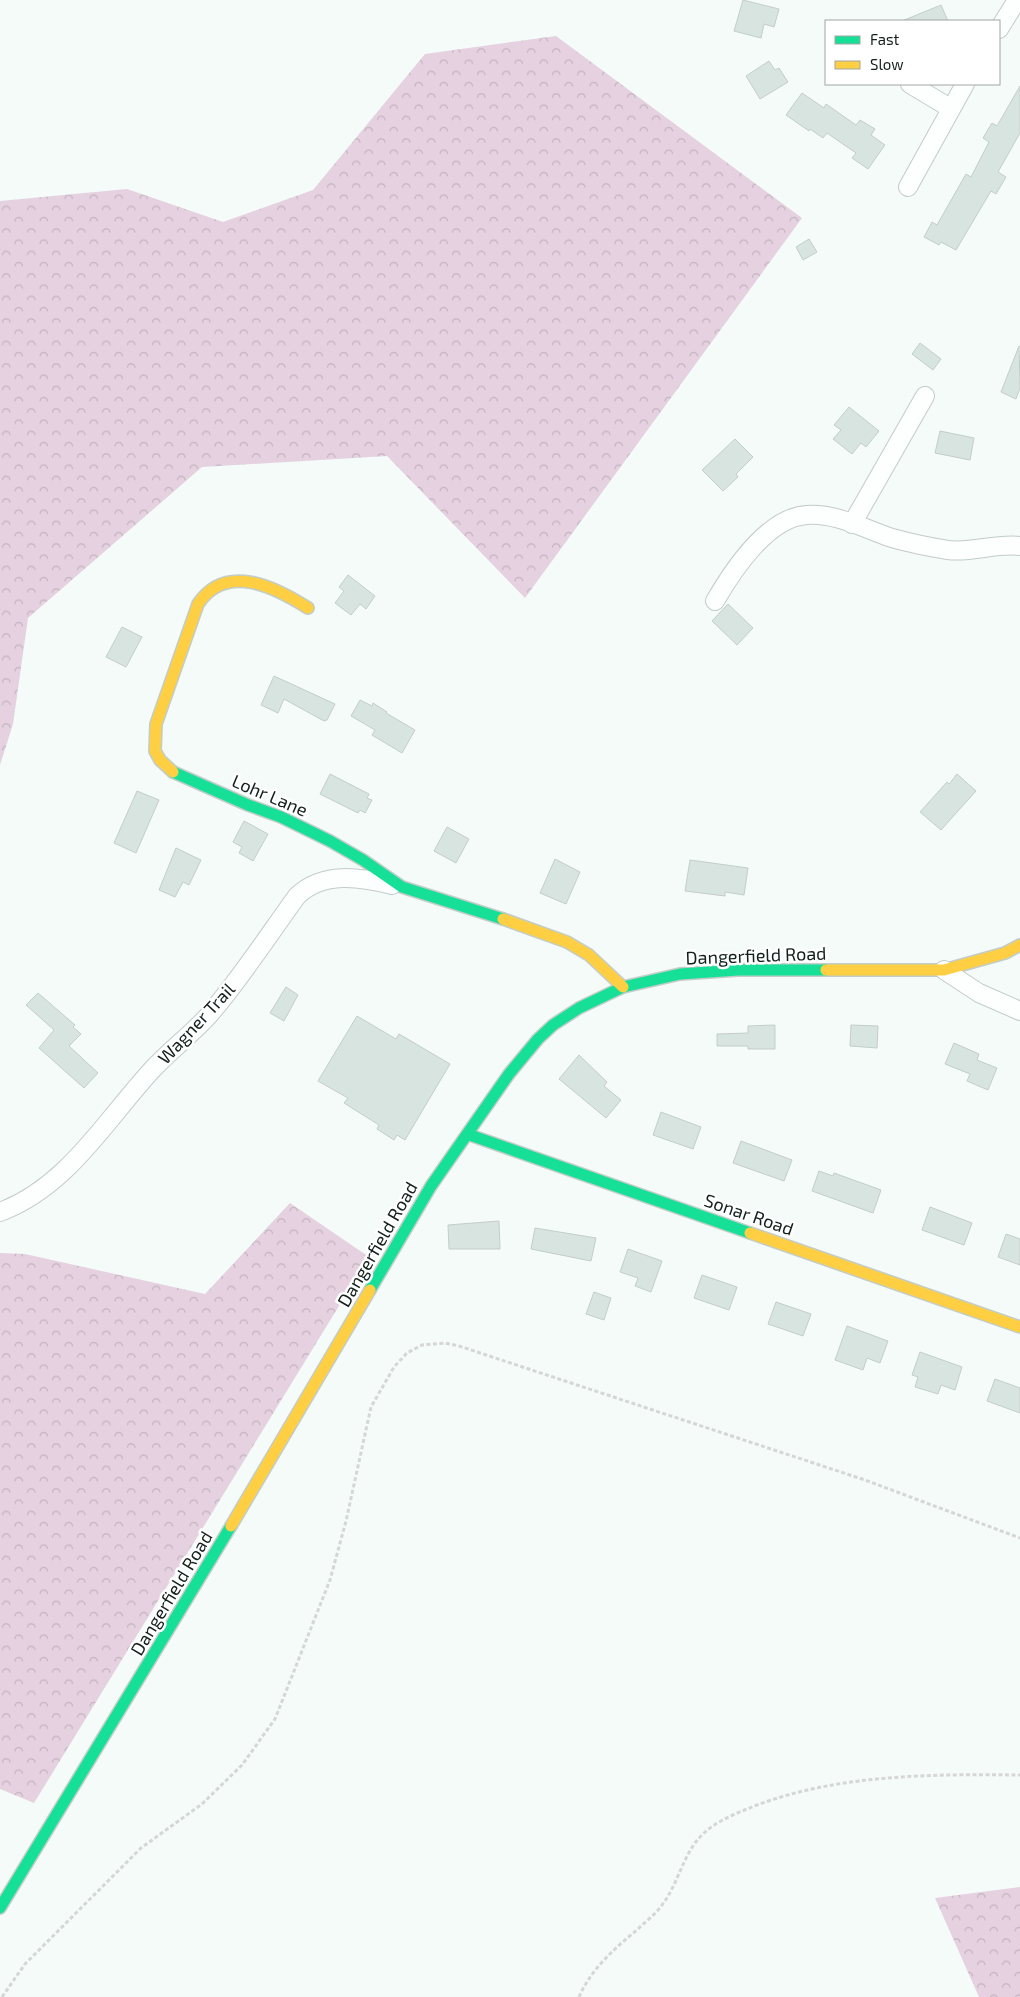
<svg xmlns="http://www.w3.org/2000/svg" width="1020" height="1997" font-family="'Exo 2',sans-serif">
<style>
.forest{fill:url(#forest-crowns)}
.building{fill:#d7e4df;stroke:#c4cdc9}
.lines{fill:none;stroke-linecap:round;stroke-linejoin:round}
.street-casing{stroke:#c2ccc8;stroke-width:20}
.fast-casing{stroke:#c2ccc8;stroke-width:14}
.slow-casing{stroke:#c2ccc8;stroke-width:14}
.path{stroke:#d5d7d7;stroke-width:3;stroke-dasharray:4 2.5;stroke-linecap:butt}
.street{stroke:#fdfefe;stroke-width:18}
.fast{stroke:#16e098;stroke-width:11}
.slow{stroke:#ffcf43;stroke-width:11}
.labels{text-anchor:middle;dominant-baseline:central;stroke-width:5;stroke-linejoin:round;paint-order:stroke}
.street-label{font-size:18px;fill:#13201b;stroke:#fff}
</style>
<defs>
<pattern id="forest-crowns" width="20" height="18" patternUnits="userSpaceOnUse" patternTransform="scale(1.25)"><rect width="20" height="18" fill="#e5d1e0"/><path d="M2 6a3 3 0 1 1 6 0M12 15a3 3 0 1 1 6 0" fill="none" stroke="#c4b3c0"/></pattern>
</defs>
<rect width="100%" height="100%" fill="#f4fbf8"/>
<path class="forest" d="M556,36L802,218L525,598L387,456L202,467L28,618L13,724L0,765V201L127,189L223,222L313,190L425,54Z
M290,1203L369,1257L34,1803L0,1789V1253L25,1254L205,1294Z
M1020,1887V1997H979L935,1898Z"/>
<path class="building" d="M743,0L779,9L774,27L764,24L761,38L734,31Z
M941,5L948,21H902Z
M769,61L775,70L779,68L788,82L760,99L746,76Z
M1020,86V133L998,172L1006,177L996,194L991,191L956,250L941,242L939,245L924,237L932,222L937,225L966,174L971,177L989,142L983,138L992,123L997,126Z
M802,93L824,108L826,104L856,125L860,120L875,129L871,135L885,145L868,169L852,158L856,153L827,133L823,138L810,129L809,131L786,115Z
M809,239L817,252L803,260L796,247Z
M920,343L941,359L933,370L912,354Z
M1019,346L1020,388L1016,399L1001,392Z
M849,407L879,431L866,447L861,443L852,454L833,439L841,430L834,425Z
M940,431L974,438L970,460L935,453Z
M735,439L753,457L736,474L738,477L723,491L702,470Z
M348,575L375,596L366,609L360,604L351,615L335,603L344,591L339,587Z
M728,604L753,628L737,645L712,621Z
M122,627L142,637L126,667L106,657Z
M274,676L335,704L327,720L324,721L284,699L278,713L261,705Z
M360,700L372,706L373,703L387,712L386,713L415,730L402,753L372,735L375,730L351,716Z
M330,774L369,794L367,798L372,800L365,813L360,810L358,813L320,794Z
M957,774L976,791L941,830L920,812L947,782L949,784Z
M137,791L159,800L136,853L114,843Z
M244,821L268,834L253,861L239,853L242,847L233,842Z
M447,827L469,839L456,863L434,851Z
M176,848L201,860L189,885L183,882L175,897L159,890Z
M555,859L580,872L566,904L540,893Z
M690,860L748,868L744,895L725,892V896L685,891Z
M286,987L298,995L284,1021L270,1013Z
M38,993L75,1025L73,1027L81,1034L69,1046L98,1073L84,1088L39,1048L54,1030L26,1005Z
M357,1016L396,1039L399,1034L450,1064L405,1140L397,1135L394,1140L377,1129L379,1125L344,1103L348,1098L318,1081Z
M775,1025V1049H748V1046H717V1034L748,1033V1026Z
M851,1025L878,1026L877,1048L850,1046Z
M954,1043L979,1054L977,1060L997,1068L988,1090L967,1081L970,1074L945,1064Z
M579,1055L607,1082L604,1086L621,1100L606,1118L559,1079Z
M661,1112L701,1127L693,1149L653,1135Z
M741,1141L792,1160L784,1181L733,1163Z
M819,1171L833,1176L834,1173L881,1190L873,1213L812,1191Z
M930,1207L972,1223L964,1245L922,1230Z
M499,1221L500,1249H449L448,1225Z
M535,1228L596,1238L591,1261L531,1249Z
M1006,1234L1020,1239V1265L998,1257Z
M628,1249L662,1261L651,1292L635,1286L638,1278L620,1272Z
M702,1275L737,1287L729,1310L694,1298Z
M594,1292L611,1298L604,1320L586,1314Z
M776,1302L811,1314L803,1336L768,1324Z
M847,1326L888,1341L880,1363L867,1358L863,1370L835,1360Z
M920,1352L962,1367L955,1390L941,1385L938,1394L915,1387L918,1377L912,1375Z
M995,1379L1020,1388V1413L987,1401Z"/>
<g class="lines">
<defs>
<path id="street" d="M999,29L1017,0
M910,84L950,108
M908,187L965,84
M852,524L925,396
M715,601C733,570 768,517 807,515C836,513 865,529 892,538C910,543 929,547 948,550C972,553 996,543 1020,546
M944,970L979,993L1020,1011
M0,1212C67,1187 105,1121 151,1071C169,1051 191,1035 209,1015C241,978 268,936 297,896C323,871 360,877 392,885"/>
<path id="fast" d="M173,772L248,805L281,817L330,841L363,860L402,887L503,919
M467,1134L750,1233
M370,1290L431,1186L509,1074L538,1039L553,1025L579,1008L623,987L680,974L738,970H826
M0,1908L231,1526"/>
<path id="slow" d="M173,772L160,760L155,751L156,724L198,604C226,562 275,587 308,608
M503,919L567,942L589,955L623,987
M826,970H944L1005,953L1020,945
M750,1233L1020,1327
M231,1526L370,1290"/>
</defs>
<use href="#street" class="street-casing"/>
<use href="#fast" class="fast-casing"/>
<use href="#slow" class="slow-casing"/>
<path class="path" d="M2,1997L25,1964L141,1848L202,1804L242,1765L275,1719L330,1580L346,1521L371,1407L394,1367L407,1353L422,1345L445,1343L459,1346L865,1480L1020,1538
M579,1997C591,1969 615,1948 638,1929C646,1921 656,1914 662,1905C679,1883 683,1852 704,1833C716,1822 732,1815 747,1809C832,1774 930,1774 1020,1775"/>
<use href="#street" class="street"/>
<use href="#fast" class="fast"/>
<use href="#slow" class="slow"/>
</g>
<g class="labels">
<g class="street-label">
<text transform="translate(270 795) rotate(23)">Lohr Lane</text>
<text transform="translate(756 955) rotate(-2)">Dangerfield Road</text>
<text transform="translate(196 1023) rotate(-47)">Wagner Trail</text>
<text transform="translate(749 1214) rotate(19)">Sonar Road</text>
<text transform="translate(377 1244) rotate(-60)">Dangerfield Road</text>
<text transform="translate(171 1593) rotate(-59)">Dangerfield Road</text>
</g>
</g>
<rect x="825" y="20" width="175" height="65" fill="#ffffff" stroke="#a1a6a4"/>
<rect x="835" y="36" width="25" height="8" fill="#16e098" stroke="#a1a6a4"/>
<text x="870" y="45" font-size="15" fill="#13201b">Fast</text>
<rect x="835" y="61" width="25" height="8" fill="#ffcf43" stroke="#a1a6a4"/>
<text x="870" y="70" font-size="15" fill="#13201b">Slow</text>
</svg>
